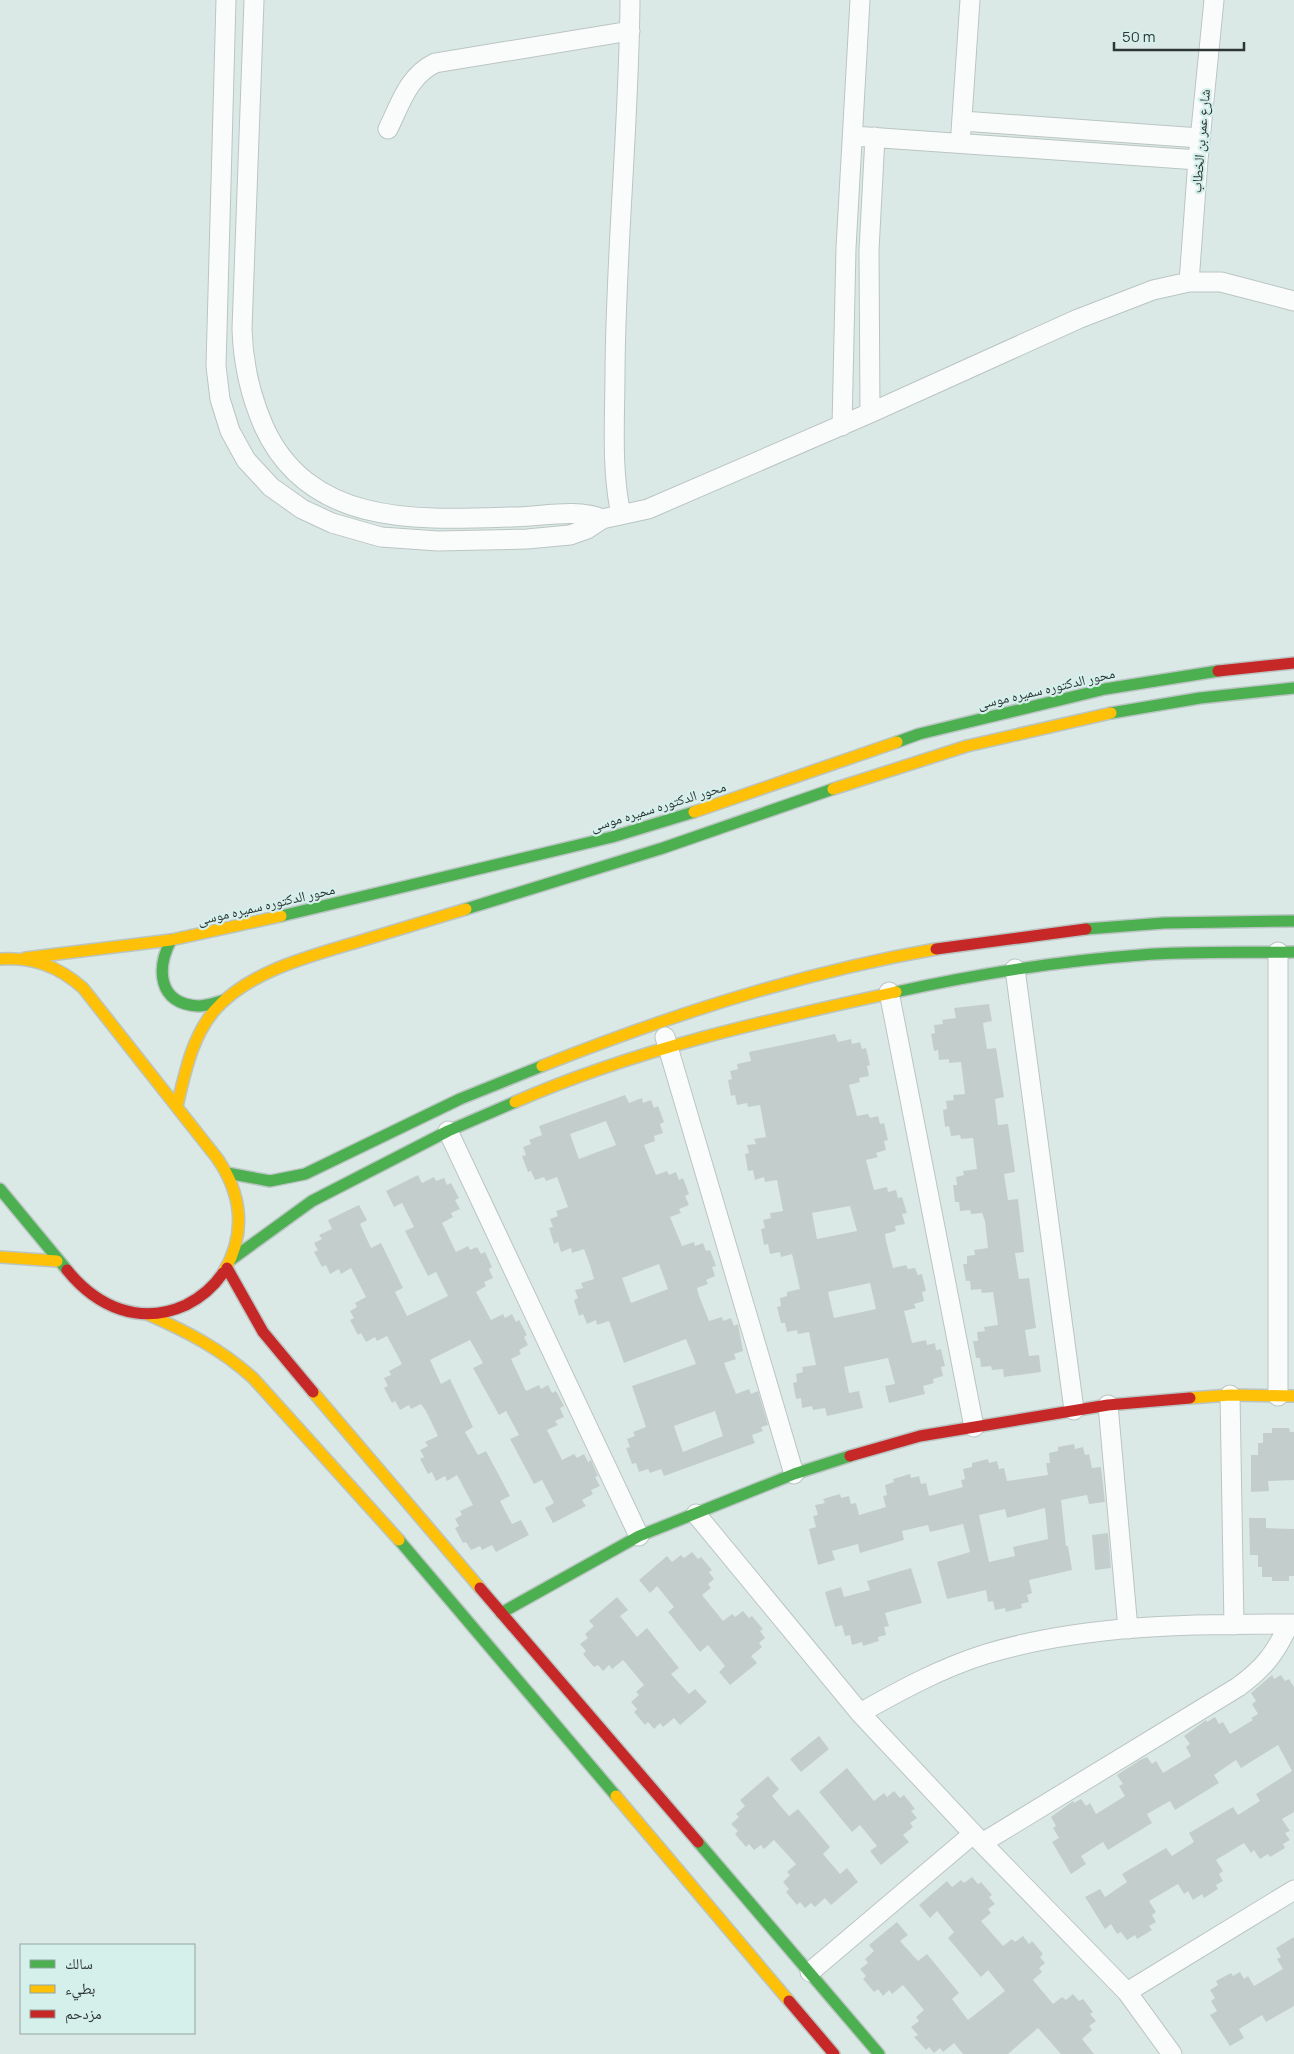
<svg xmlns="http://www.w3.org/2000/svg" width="1294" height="2054" font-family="Manrope,'Noto Naskh Arabic',sans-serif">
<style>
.building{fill:#c3cecc;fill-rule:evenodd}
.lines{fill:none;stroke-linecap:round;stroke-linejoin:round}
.street-casing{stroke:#bac5c3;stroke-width:21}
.fast-casing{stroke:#bac5c3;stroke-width:14}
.slow-casing{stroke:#bac5c3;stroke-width:14}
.jam-casing{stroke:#bac5c3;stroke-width:14}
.street{stroke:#fafcfb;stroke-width:19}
.fast{stroke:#4caf50;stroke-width:11}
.slow{stroke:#ffc107;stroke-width:11}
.jam{stroke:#c62828;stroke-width:11}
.labels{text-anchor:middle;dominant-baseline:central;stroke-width:4.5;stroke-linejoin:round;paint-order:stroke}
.street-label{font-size:14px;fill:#2c3635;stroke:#d5efea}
</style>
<rect width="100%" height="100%" fill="#dbe9e6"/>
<path class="building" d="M989,1004L992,1021L983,1023L987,1049L996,1048L1004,1097L995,1099L998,1125L1008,1124L1015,1172L1004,1174L1008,1200L1018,1199L1024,1252L1015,1253L1019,1279L1029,1278L1036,1328L1025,1330L1029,1356L1039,1355L1041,1372L1004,1377L1003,1369L992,1370L991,1366L981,1367L980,1358H976L973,1341H978L977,1332L985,1331L984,1327L998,1325L993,1292L982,1293L981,1289L971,1290L970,1281H966L963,1264H967V1256L975,1255L974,1250L988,1248L985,1221L982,1213L971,1214L970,1210L960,1211L959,1202H955L953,1185H957L956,1177L964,1175L963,1171L977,1169L973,1138L961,1139L960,1135L951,1136L949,1126L945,1127L943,1110L947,1109L946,1101L954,1100L953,1095L965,1094L961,1062L949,1063V1059L939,1060L938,1050L934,1051L931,1034L935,1033L934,1025L943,1024L942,1020L956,1018L954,1008Z
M835,1034L838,1042L851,1039L852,1044L860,1042L862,1049L866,1048L870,1065L867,1066L869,1076L859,1078L860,1082L849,1085L857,1116L868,1114L870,1118L878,1116L880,1124L884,1123L888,1140L884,1141L886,1150L876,1153L878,1157L866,1160L874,1190L887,1187L888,1192L896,1190L898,1198L902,1197L907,1213L902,1214L905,1224L895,1226L896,1231L885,1234L886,1241L893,1268L906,1265L908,1269L915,1268L918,1275L922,1274L926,1291L922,1292L924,1301L914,1304L916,1308L904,1311L912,1343L926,1340L927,1345L935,1343L936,1350L941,1349L945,1366L941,1367L943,1376L933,1379L934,1383L923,1386L925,1394L889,1403L885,1386L895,1384L888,1358L844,1367L849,1393L859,1391L863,1408L827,1416L825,1408L813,1410L812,1406L802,1408L801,1398L796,1399L793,1383L797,1382L796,1374L803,1372L802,1367L816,1365L809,1332L798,1334L797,1330L787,1332L785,1323H781L777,1307L781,1306L780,1298L787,1296V1292L800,1289L792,1254L781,1257L780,1252L770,1254L768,1244L764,1245L761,1229L765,1228L763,1220L771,1218L770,1213L783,1211L777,1180L765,1182L764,1177L755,1180L753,1170L748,1171L745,1154L749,1153L747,1145L756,1144L754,1139L766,1137L760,1105L748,1107L747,1103L737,1105L735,1095L731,1096L728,1080L732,1079L730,1071L738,1069L737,1064L751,1061L749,1052ZM850,1206L857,1231L817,1239L812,1213ZM870,1283L876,1309L834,1318L828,1292Z
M625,1095L629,1103L642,1098L643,1103L651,1100L654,1108L658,1106L664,1122L660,1124L663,1133L654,1136L655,1141L644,1145L656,1175L667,1171L669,1175L676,1172L679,1180L683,1178L689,1194L685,1196L689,1205L679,1209L681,1213L670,1217L682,1246L694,1242L695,1246L703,1243L706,1251L710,1250L716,1266L712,1267L715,1276L706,1280L708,1284L697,1288L699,1296L709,1321L722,1317L723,1321L731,1318L734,1326L738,1324L743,1351L734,1354L736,1359L724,1363L736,1394L749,1389L751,1394L758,1391L768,1425L761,1427L763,1431L752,1435L755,1443L664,1476L661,1469L650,1473L648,1469L639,1472L636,1463L632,1464L626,1448L630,1447L627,1439L635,1436L633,1432L646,1427L632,1386L696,1364L686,1339L624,1363L609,1321L597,1325L596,1320L587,1324L583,1314L579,1316L574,1300L578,1298L575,1290L583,1288L581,1283L594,1279L590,1265L584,1249L572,1253L571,1248L561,1252L558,1242L554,1244L549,1228L553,1227L550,1219L558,1216L556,1211L568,1207L557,1177L546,1181L544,1177L535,1180L531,1171L528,1172L522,1156L526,1155L523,1147L531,1144L529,1140L542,1135L539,1126ZM606,1121L616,1145L579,1159L570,1134ZM659,1264L668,1289L631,1303L622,1278ZM715,1411L723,1436L683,1452L674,1426Z
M418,1175L422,1183L434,1177L436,1181L444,1178L447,1185L451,1183L459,1198L455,1200L460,1209L451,1213L453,1217L442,1223L456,1252L468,1246L470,1250L477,1247L481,1254L485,1252L492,1267L489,1269L493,1278L484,1282L486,1286L476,1292L491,1320L503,1314L505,1318L512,1314L516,1322L519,1320L527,1335L524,1337L528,1345L519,1350L521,1354L511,1359L526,1391L539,1385L541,1389L548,1385L552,1393L556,1391L564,1406L560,1408L564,1417L555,1421L558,1425L547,1430L562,1460L574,1454L577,1458L584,1454L588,1462L591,1460L598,1476L595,1477L600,1486L591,1490L593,1494L582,1500L586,1506L553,1523L545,1508L554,1503L542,1480L534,1484L510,1439L519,1435L506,1411L499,1415L473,1368L483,1363L470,1340L430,1360L441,1384L450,1379L473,1427L465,1432L478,1455L486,1451L510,1496L500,1501L512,1524L521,1520L529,1535L496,1552L492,1545L482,1550L480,1546L471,1550L466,1542L463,1543L455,1528L459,1526L455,1519L462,1515L460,1511L473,1505L457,1475L447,1481L445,1476L436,1481L432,1472L428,1474L420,1459L424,1457L420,1450L428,1446L425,1442L438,1436L426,1411L421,1404L411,1409L409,1405L400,1410L395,1401L392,1403L384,1388L388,1386L384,1378L391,1375L389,1371L402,1364L387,1336L377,1341L375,1337L366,1342L361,1333L358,1335L350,1320L354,1318L350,1311L357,1307L355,1303L366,1297L351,1268L341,1274L339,1269L330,1274L326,1265L322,1267L314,1252L318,1250L314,1243L322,1239L319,1235L332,1229L328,1220L359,1205L367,1220L360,1224L371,1248L381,1243L403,1288L395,1292L407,1316L448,1296L436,1272L428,1276L405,1231L414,1227L402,1203L394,1207L386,1191Z
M1272,1428H1289L1290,1432H1294V1480L1268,1481L1269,1491L1251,1492V1455H1258V1443H1263V1433H1272Z
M1074,1444L1075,1449L1083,1447L1085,1455L1089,1454L1092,1468L1101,1467L1105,1502L1089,1504L1087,1495L1061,1500L1066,1546H1068L1072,1570L1029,1580L1032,1593L1027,1595L1029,1602L1021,1604L1022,1608L1006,1612L1005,1608L995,1610L993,1601L988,1602L986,1590L947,1599L937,1562L970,1552L963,1524L930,1532L928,1525L902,1531L904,1540L860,1553L858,1544L832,1551L835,1560L818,1565L809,1529L816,1527L813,1516L818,1515L815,1505L825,1503L823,1499L840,1494L841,1498L849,1496L851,1504L856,1503L859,1515L886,1507L883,1496L887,1495L885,1485L894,1482L893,1479L910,1474L911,1478L919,1476L921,1484L926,1483L929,1496L963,1487L961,1480L965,1479L963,1469L972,1467V1463L988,1459L989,1463L997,1461L999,1469L1004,1468L1007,1481L1048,1475L1046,1463H1050L1049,1453L1058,1451V1447ZM1045,1508L1048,1539L1013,1547L1015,1556L989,1562L979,1515L1005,1509L1007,1518Z
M1249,1518H1266V1528L1294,1529V1576H1289V1581H1272V1577H1262V1567H1258V1555H1250Z
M1108,1533L1111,1568L1095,1570L1092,1535Z
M692,1552L698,1559L701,1557L712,1570L709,1572L714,1579L708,1584L711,1588L702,1595L723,1621L732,1614L735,1617L743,1611L749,1618L752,1616L763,1629L760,1631L765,1638L759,1643L762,1647L751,1656L757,1663L730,1685L719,1672L725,1666L708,1645L700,1652L668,1612L674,1607L657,1586L650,1593L639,1580L667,1556L672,1562L681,1555L684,1558Z
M911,1568L922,1603L885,1613L889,1626L884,1627L886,1635L878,1637L879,1641L863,1646L862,1642L852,1645L850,1635L845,1636L842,1625L835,1627L825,1592L841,1587L844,1597L870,1590L867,1581Z
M617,1597L628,1610L620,1616L637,1637L647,1628L679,1668L671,1674L689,1694L695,1689L707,1702L680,1725L674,1718L663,1727L660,1723L654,1729L648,1722L645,1725L634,1712L637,1709L631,1702L639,1695L636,1692L644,1685L623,1660L612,1669L609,1665L603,1671L598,1665L594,1667L583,1654L586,1651L580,1644L588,1638L585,1634L594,1626L589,1621Z
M1272,1675L1274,1679L1281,1675L1285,1681L1289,1679L1294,1687V1812L1282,1819L1290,1831L1285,1833L1290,1840L1283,1844L1285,1848L1270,1857L1268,1854L1260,1859L1254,1850L1251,1853L1244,1843L1216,1860L1223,1871L1219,1874L1223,1881L1216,1885L1218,1889L1204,1898L1202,1894L1193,1900L1188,1891L1184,1894L1178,1884L1149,1901L1156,1912L1152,1915L1156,1922L1149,1926L1152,1930L1137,1939L1135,1935L1127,1940L1121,1932L1117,1934L1111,1924L1105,1929L1085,1897L1100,1889L1105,1897L1127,1882L1122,1874L1166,1848L1172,1856L1194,1842L1189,1833L1233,1807L1238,1815L1260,1801L1256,1794L1292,1771L1278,1745L1241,1768L1236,1760L1214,1775L1219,1783L1175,1810L1170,1801L1147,1814L1152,1823L1108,1850L1103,1842L1081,1856L1086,1864L1071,1874L1052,1842L1059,1838L1053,1828L1056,1826L1051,1817L1073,1801L1074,1803L1081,1799L1086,1806L1090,1803L1096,1814L1125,1796L1119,1786L1123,1784L1117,1775L1140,1760L1147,1757L1152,1764L1156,1761L1163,1773L1191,1756L1186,1747L1190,1744L1184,1736L1206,1720L1207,1722L1215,1717L1219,1724L1223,1722L1230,1734L1253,1720L1251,1718L1258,1714L1252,1704L1256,1701L1251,1693Z
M819,1736L829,1749L801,1772L790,1759Z
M847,1768L874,1801L884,1793L887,1797L894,1791L900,1798L904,1795L915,1809L911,1811L917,1818L910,1823L913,1827L903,1835L909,1842L881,1865L870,1851L877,1846L860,1825L852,1832L819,1792Z
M768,1776L779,1789L772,1796L789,1816L798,1809L830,1847L823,1854L840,1874L847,1868L858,1882L831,1905L825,1898L815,1907L811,1903L805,1908L800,1902L797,1905L786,1892L789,1889L783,1882L790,1875L787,1872L796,1864L774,1840L764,1849L761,1845L754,1850L749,1844L746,1847L735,1834L738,1831L731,1824L739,1817L736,1814L745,1806L740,1800Z
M972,1877L978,1884L981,1882L992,1895L989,1897L995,1904L988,1909L991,1913L981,1921L1003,1946L1012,1939L1015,1942L1023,1936L1029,1944L1032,1941L1043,1954L1040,1957L1045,1963L1039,1968L1042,1972L1033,1980L1053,2004L1062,1997L1066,2000L1073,1994L1079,2001L1083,1999L1093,2012L1090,2014L1096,2021L1089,2026L1092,2030L1082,2039L1094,2054H1061L1038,2028L1008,2054H963L954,2043L943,2052L940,2048L934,2053L929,2047L926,2050L914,2037L918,2035L911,2027L919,2021L916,2017L924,2010L903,1985L892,1994L889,1990L883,1996L878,1989L874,1992L863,1979L866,1976L860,1969L868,1963L865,1959L874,1951L869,1945L897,1922L908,1935L900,1941L918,1961L927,1954L959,1993L952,1999L968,2020L1005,1991L988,1970L981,1977L948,1938L954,1932L937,1911L930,1918L919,1905L947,1881L952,1887L961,1880L964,1883Z
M1294,1937V2006L1266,2022L1262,2015L1239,2029L1244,2038L1230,2046L1210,2015L1217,2011L1211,2001L1215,1998L1210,1990L1218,1985L1216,1981L1231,1973L1233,1976L1240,1972L1244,1979L1248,1976L1254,1986L1283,1969L1277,1959L1281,1957L1276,1948Z"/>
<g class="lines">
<defs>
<path id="street" d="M226,0L216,366L220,399L230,431L246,460L271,487L302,509L332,523L381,537L438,541L527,539L570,535L587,529L602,519L648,509L870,413L1078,319L1153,290L1189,282H1221L1294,301
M254,0L242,329C243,364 250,395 264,427C310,527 418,520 512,517C539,517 578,508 602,519
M962,121L1200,138
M388,129C400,105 408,76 435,63L630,31
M961,132L970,0
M853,136L1198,160
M1189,282L1198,160L1214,0
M870,413L869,250L875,137
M842,426L846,248L860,0
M621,515C611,468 615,419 615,371C616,247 629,124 630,0
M1278,952V1396
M1015,969L1074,1410
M889,992L974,1427
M665,1037L794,1474
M448,1131L639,1536
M1230,1395L1234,1625
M1108,1405L1128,1629
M696,1514L860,1713L982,1843L1127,1992L1172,2054
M860,1713C901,1690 941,1668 986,1654C1085,1624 1192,1624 1294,1624
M982,1843L1238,1687C1264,1668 1275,1654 1289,1624
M810,1972L973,1834
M1127,1992L1294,1890"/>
<path id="fast" d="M1111,713L1200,698L1294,688
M897,742L919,734L1105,689L1218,671
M466,909L663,848L833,789
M281,916L612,837L694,812
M1086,929L1164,923L1294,921
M171,940C156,969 158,1004 198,1006C207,1006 217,1002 225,1000
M896,992C977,974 1058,961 1141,955C1192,951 1243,953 1294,952
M227,1173L270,1181L305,1174L460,1099L542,1066
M0,1189L67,1270
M232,1259L312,1201L448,1131L515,1102
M399,1540L616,1796
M501,1613L639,1536L794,1474L850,1456
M698,1842L879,2054"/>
<path id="slow" d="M833,789L967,746L1111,713
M694,812L897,742
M25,958L171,940L281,916
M0,959C33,957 58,966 83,988L217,1158C242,1194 247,1234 223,1273
M542,1066C670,1015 800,973 936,949
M515,1102C636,1049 767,1020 896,992
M177,1106C185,1073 192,1037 214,1011C249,971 308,957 357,942C393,931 430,920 466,909
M0,1257L57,1261
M147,1314C186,1331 221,1349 253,1378L399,1540
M313,1392L480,1588
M1190,1398L1230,1395L1294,1396
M616,1796L789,2001"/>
<path id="jam" d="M1218,671L1294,663
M936,949L1086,929
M227,1268L263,1332L313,1392
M67,1270C97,1307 140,1326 186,1305C200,1298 214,1286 223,1273
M850,1456L920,1436L1108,1405L1190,1398
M480,1588L698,1842
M789,2001L834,2054"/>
</defs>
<use href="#street" class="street-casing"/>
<use href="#fast" class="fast-casing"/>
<use href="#slow" class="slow-casing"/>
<use href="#jam" class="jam-casing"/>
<use href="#street" class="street"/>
<use href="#fast" class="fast"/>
<use href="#slow" class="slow"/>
<use href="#jam" class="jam"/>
</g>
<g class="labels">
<g class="street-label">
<text transform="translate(1200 141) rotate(-85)">شارع عمر بن الخطاب</text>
<text transform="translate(1046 688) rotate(-13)">محور الدكتوره سميره موسى</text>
<text transform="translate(658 806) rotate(-17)">محور الدكتوره سميره موسى</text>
<text transform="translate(266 904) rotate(-13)">محور الدكتوره سميره موسى</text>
</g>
</g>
<rect x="20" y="1944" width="175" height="90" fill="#d5efea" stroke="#91a5a2"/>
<rect x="30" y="1960" width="25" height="8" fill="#4caf50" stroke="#91a5a2"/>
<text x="65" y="1969" font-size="15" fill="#2c3635">سالك</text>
<rect x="30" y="1985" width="25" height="8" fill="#ffc107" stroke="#91a5a2"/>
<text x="65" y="1994" font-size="15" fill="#2c3635">بطيء</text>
<rect x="30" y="2010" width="25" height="8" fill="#c62828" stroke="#91a5a2"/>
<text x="65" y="2019" font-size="15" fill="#2c3635">مزدحم</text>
<path d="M1114 42v8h130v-8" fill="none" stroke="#2c3635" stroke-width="2.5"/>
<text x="1122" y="42" font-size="15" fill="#2c3635" stroke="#d5efea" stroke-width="4" paint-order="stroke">50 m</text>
</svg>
